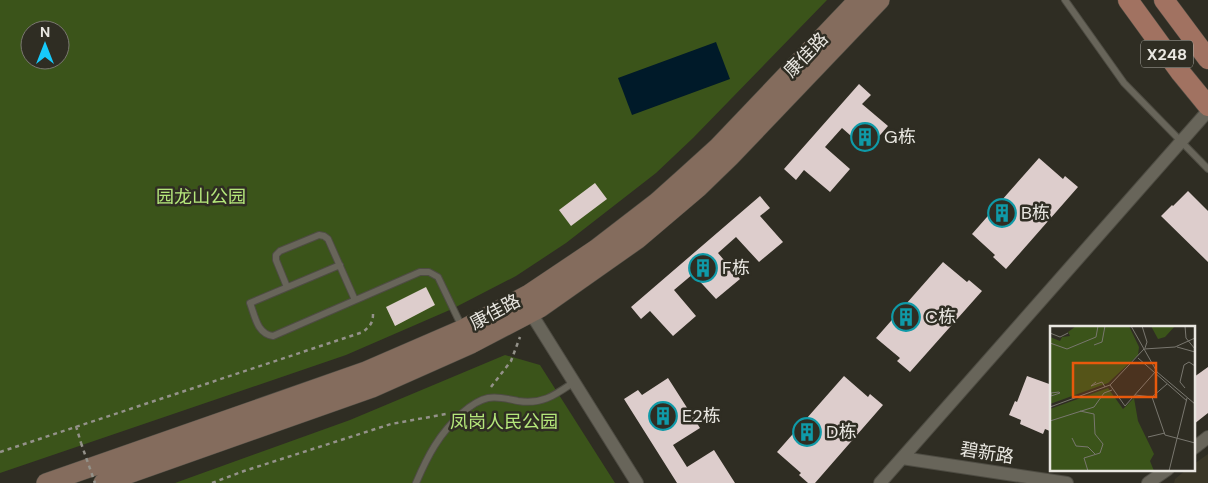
<svg xmlns="http://www.w3.org/2000/svg" width="1208" height="483" font-family="'DM Sans','Noto Sans SC',sans-serif">
<style>
.built{fill:#3b3727}
.green{fill:#3b541a;fill-rule:evenodd}
.water{fill:#001a29}
.building{fill:#ddcdcc}
.lines{fill:none;stroke-linecap:round;stroke-linejoin:round}
.lane-casing{stroke:#4e4c43;stroke-width:8}
.street-casing{stroke:#4e4c43;stroke-width:14}
.secondary-casing{stroke:#4e4c43;stroke-width:20}
.primary-casing{stroke:#4e4c43;stroke-width:21}
.path{stroke:#94928a;stroke-width:2.5;stroke-dasharray:4 4;stroke-linecap:butt}
.lane{stroke:#68655a;stroke-width:6}
.street{stroke:#68655a;stroke-width:12}
.secondary{stroke:#846c5d;stroke-width:19}
.primary{stroke:#a17261;stroke-width:20}
.path-bridge{stroke:#94928a;stroke-width:2.5;stroke-dasharray:4 4;stroke-linecap:butt}
.labels{text-anchor:middle;dominant-baseline:central;stroke-width:5;stroke-linejoin:round;paint-order:stroke}
.shield{fill:#2f2d23;stroke:#b1afa8;stroke-width:1}
.shield-label{font-size:16px;font-weight:bold;fill:#e9e7e1}
.street-label{font-size:18px;fill:#e9e7e1;stroke:#2f2d23}
.poi-label{font-size:18px;fill:#e9e7e1;stroke:#2f2d23;text-anchor:start}
.park-label{font-size:18px;fill:#b5e77b;stroke:#2f2d23}
.inset-road{fill:none;stroke:#79776f;stroke-width:1}
.view{fill:#e8590c;fill-opacity:0.15;stroke:#e8590c;stroke-width:2.5}
.inset-edge{fill:none;stroke:#e9e7e1;stroke-width:2.5}
</style>
<rect width="100%" height="100%" fill="#2f2d23"/>
<path class="built" d="M1208,454V483H1174L1175,479L1187,469H1194V464Z"/>
<path class="green" d="M0,0H827L693,138L656,173L566,243L516,276L452,309L346,355L0,473ZM30,30H60V60H30Z
M505,355L540,365L615,483H175L350,420Z"/>
<path class="water" d="M716,42L730,79L632,115L618,78Z"/>
<path class="building" d="M859,84L871,95L862,104L888,126L867,150L842,128L825,147L850,169L830,192L804,170L796,180L784,169Z
M1039,158L1063,179L1065,176L1078,187L1006,269L993,257L995,255L972,234Z
M595,183L607,199L571,226L559,210Z
M1188,191L1208,211V262L1161,216L1172,205L1173,206Z
M760,196L770,208L760,216L783,242L759,262L736,237L718,253L740,279L716,299L693,274L674,290L696,316L673,336L650,311L641,319L631,307Z
M943,262L967,282L969,280L982,291L910,372L897,361L900,358L876,338Z
M426,287L435,305L395,326L386,307Z
M1208,367V413L1194,424V377Z
M844,376L868,397L870,394L883,405L815,483H808L799,475L801,473L777,452Z
M1027,376L1052,385V432L1045,429L1043,434L1020,424L1021,420L1009,415L1015,401L1017,402Z
M668,378L700,428L673,445L687,467L714,450L735,483H677L624,399L638,390L642,395Z"/>
<g class="lines">
<defs>
<path id="lane" d="M1065,0L1124,83L1208,169
M340,265L250,303C255,316 257,334 273,336L420,272H429L438,277L462,327
M287,287L276,260V255L280,251L319,235L324,236L328,239L355,300
M416,483C428,455 439,434 462,413C469,407 478,400 488,398C498,396 508,399 518,401C542,405 555,395 574,382"/>
<path id="street" d="M527,307L637,483
M1194,448L1208,437
M902,458L1067,483
M880,483L1208,111
M1148,483L1168,469"/>
<path id="secondary" d="M46,483L366,371L463,329L529,294L596,249L657,202L686,176L718,147L858,0
M103,483L372,388L471,344L540,308L638,239L698,188L730,157L880,0"/>
<path id="primary" d="M1128,0L1181,73L1208,106
M1164,0L1208,59"/>
</defs>
<use href="#lane" class="lane-casing"/>
<use href="#street" class="street-casing"/>
<use href="#secondary" class="secondary-casing"/>
<use href="#primary" class="primary-casing"/>
<path class="path" d="M491,387L511,361L520,337
M76,426L81,443
M0,452L363,332C370,326 373,323 373,314
M212,483L244,471L391,424L446,414"/>
<use href="#lane" class="lane"/>
<use href="#street" class="street"/>
<use href="#secondary" class="secondary"/>
<use href="#primary" class="primary"/>
<path class="path-bridge" d="M81,443L95,483"/>
</g>
<defs>
<symbol id="building-ring" viewBox="-11 -11 22 22"><circle r="9.5" fill="#2f2d23" stroke="#0f9aa8" stroke-width="1.5"/><path d="M-4-6H4V6H1V3H-1V6H-4ZM-2.5-4.3h1.7v1.8h-1.7ZM.8-4.3h1.7v1.8H.8ZM-2.5-1h1.7V.8h-1.7ZM.8-1h1.7V.8H.8Z" fill="#0f9aa8"/></symbol>
</defs>
<g fill-rule="evenodd">
<use href="#building-ring" x="849" y="121" width="32" height="32"/>
<use href="#building-ring" x="986" y="197" width="32" height="32"/>
<use href="#building-ring" x="687" y="252" width="32" height="32"/>
<use href="#building-ring" x="890" y="301" width="32" height="32"/>
<use href="#building-ring" x="647" y="400" width="32" height="32"/>
<use href="#building-ring" x="791" y="416" width="32" height="32"/>
</g>
<g class="labels">
<rect class="shield" x="1141" y="40.5" width="52" height="27" rx="4"/>
<g class="shield-label">
<text x="1167" y="54">X248</text>
</g>
<g class="street-label">
<text transform="translate(806 55) rotate(-46)">康佳路</text>
<text transform="translate(495 312) rotate(-28)">康佳路</text>
<text transform="translate(987 453) rotate(9)">碧新路</text>
</g>
<g class="poi-label">
<text x="884" y="137">G栋</text>
<text x="1021" y="213">B栋</text>
<text x="722" y="268">F栋</text>
<text x="925" y="317">C栋</text>
<text x="682" y="416">E2栋</text>
<text x="826" y="432">D栋</text>
</g>
<g class="park-label">
<text x="201" y="197">园龙山公园</text>
<text x="504" y="422">凤岗人民公园</text>
</g>
</g>
<g transform="translate(1050 326)">
<rect width="145" height="145" fill="#2f2d23"/>
<path d="M26,0H79L89,21L88,29L58,57L0,78V11L10,15L12,11L20,10L18,6ZM101,0H125L115,11L108,13ZM58,62L73,83L84,72L88,95L104,128L100,135L104,145H0V83Z" fill="#3b541a"/>
<path class="inset-road" d="M81,0L107,46L145,78M92,0L97,16L95,22M135,0L136,12L145,23M0,7L10,11L18,7M0,17L17,23L46,11L48,0M44,19L52,16L55,0M127,21L145,26M88,32L137,75M46,56L41,60L52,56L55,61M60,59L75,80L106,45M135,62L130,56L134,39L139,36L145,40M85,69L102,71L117,58M0,70H1L10,67L9,66L1,67V70M102,71L115,109L145,117M0,81L60,59L94,23L125,21L145,12M30,85L44,88L45,108L53,118L50,127L34,132L38,145M0,95L44,81L54,67L62,64M98,111L115,107M22,112L26,120L38,121L45,128M119,145L137,72"/>
<path class="view" d="M23,37H106V71H23Z"/>
<rect width="145" height="145" class="inset-edge"/>
</g>
<g transform="translate(45 45)"><circle r="24" fill="#2f2d23" stroke="#79776f"/>
<path d="M0-4L9 19L0 12L-9 19Z" fill="#17cafb"/>
<text y="-8" font-size="14" font-weight="bold" text-anchor="middle" fill="#e9e7e1">N</text>
</g>
</svg>
